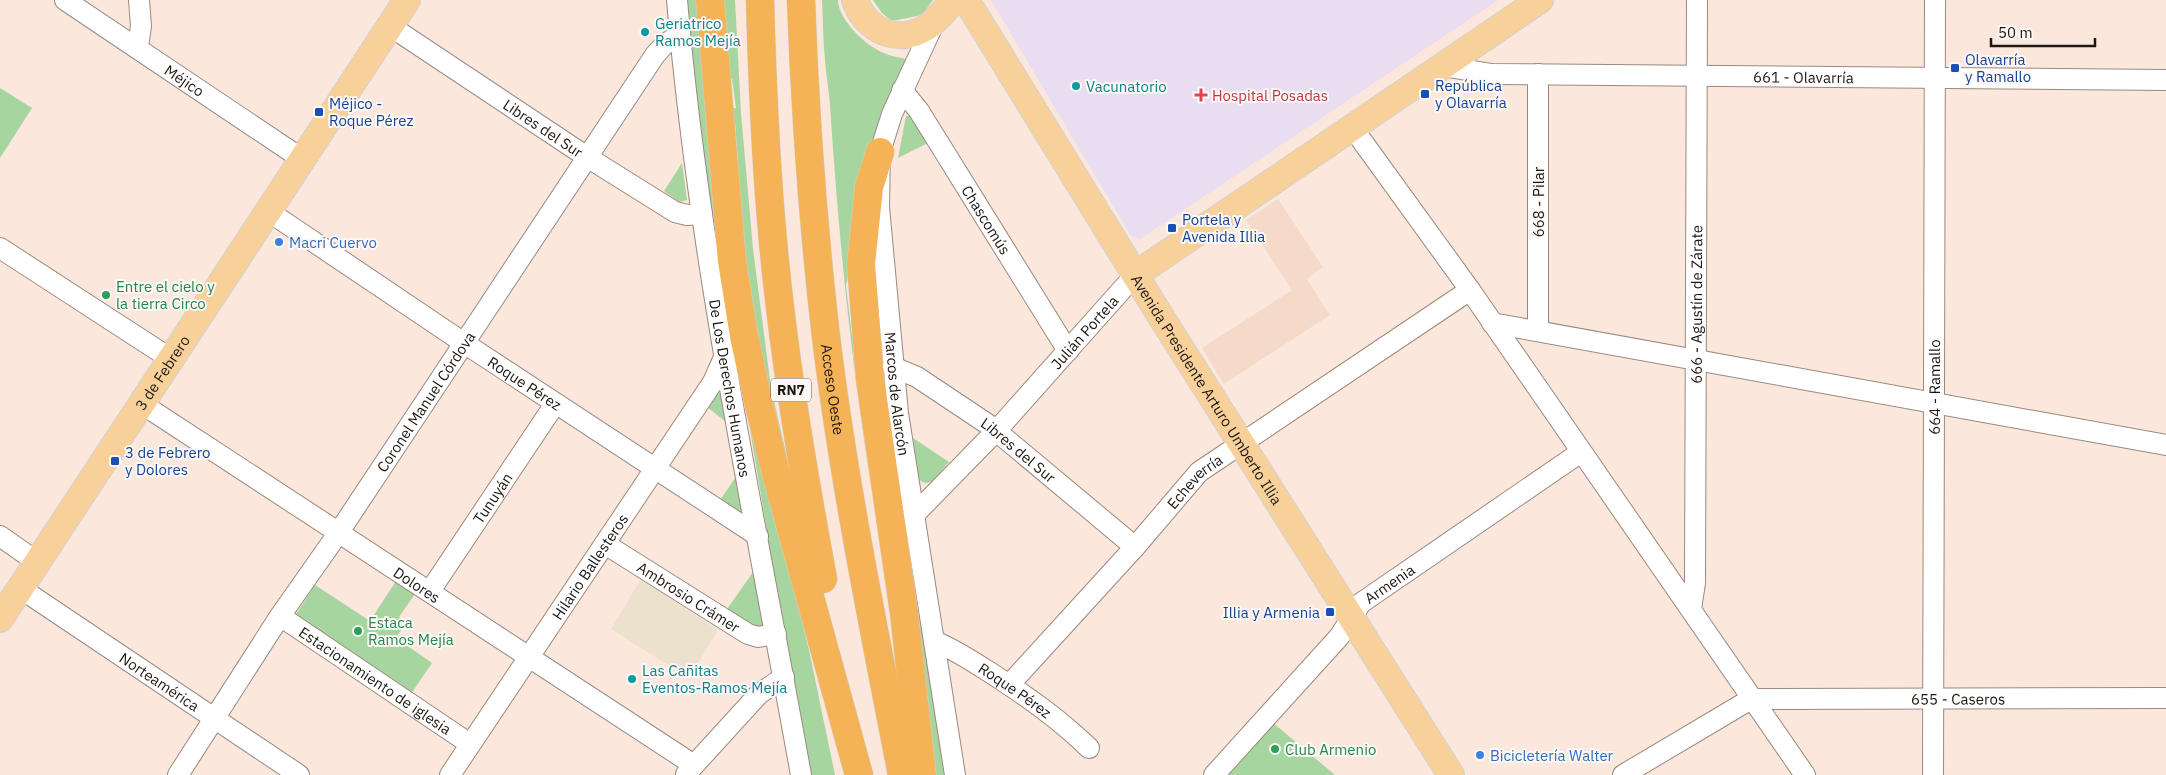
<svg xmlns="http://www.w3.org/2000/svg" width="2166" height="775" font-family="'IBM Plex Sans',sans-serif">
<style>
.built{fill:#f5daca}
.education{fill:#ece1cc}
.medical{fill:#e8ddf1}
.green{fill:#a7d59f}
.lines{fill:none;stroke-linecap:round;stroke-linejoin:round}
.minor-casing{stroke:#9b897e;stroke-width:22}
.major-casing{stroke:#d2d1d0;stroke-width:28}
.highway-casing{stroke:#d2d1d0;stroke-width:29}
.minor{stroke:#fff;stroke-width:20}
.major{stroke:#f8d19a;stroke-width:26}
.highway{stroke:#f4b357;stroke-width:28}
.culture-dot{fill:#0f9aa8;stroke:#fcf8f6;stroke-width:2}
.transit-dot{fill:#1a4fb4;stroke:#fcf8f6;stroke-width:2}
.health-dot{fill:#e0444e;stroke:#fcf8f6;stroke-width:2}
.shop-dot{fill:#3f7fe0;stroke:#fcf8f6;stroke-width:2}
.leisure-dot{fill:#2e9e5b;stroke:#fcf8f6;stroke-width:2}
.labels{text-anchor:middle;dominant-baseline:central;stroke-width:4;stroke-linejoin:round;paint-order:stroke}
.shield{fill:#fcf8f6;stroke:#605a56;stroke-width:1}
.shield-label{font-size:14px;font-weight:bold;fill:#1d1712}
.culture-label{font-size:15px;fill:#0d838f;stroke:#fcf8f6;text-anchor:start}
.transit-label{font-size:15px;fill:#164399;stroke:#fcf8f6;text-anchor:start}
.street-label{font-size:15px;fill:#1d1712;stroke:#fcf8f6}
.health-label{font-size:15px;fill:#be3a42;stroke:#fcf8f6;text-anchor:start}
.shop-label{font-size:15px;fill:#366cbe;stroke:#fcf8f6;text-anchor:start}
.leisure-label{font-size:15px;fill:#27864d;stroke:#fcf8f6;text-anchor:start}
</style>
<rect width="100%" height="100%" fill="#fbe7dc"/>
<path class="built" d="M1278,199L1323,267L1307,279L1330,315L1224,384L1202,348L1292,290L1246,220Z"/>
<path class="education" d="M641,579L718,630L689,678L611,629Z"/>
<path class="medical" d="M991,0H1498L1140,239L1131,236Z"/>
<path class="green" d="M684,0H701L736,345L809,650L835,775H809L803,748L736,345L712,226Z
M716,0H735L741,113L753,249L771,388L790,470L779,472L752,351L735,123L724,118V109L736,108L732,79L727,80Z
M822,0H838C838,21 870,50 889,55C895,57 901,57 908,60L846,285L852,337L860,350L853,353L886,566C856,414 840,260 830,105C829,90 826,76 825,60C823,40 823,20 822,0Z
M873,0H933L922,15L892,21L882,13Z
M0,88L32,108L0,158Z
M906,116H912L928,143L898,158Z
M682,163L687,200L679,202L664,191Z
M722,393L726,422L707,407L717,394Z
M890,410L946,775H928Z
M913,438L949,462L932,482L925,483L919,480Z
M736,477L743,511L739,512L720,500Z
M756,568L767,627L755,630L727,609Z
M398,578L417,591L399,617L406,623L396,638L432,663L411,694L294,617L315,585L370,621Z
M1272,722L1335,775H1223Z"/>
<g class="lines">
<defs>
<g id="minor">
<path id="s1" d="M65,0L302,159"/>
<path id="s2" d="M677,0C699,261 755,518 801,775"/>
<path id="s3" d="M935,21L892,114L880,152L879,207L898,413L955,775"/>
<path id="s4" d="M390,26L587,157L675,212L687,215L702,214"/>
<path d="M138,47L141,26L139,0"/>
<path id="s5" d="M1442,66L1492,74L2166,80"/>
<path d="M1538,74V330"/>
<path id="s6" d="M902,90L919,111L1068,351"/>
<path d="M1352,127L1470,290L1805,775"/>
<path id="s7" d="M268,211L464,343L758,536"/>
<path d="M0,248L171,359"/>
<path d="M1492,323L2166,445"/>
<path id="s8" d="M893,367L917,377L989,425L1135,547"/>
<path id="s9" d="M142,404C326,524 509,646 694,765"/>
<path id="s10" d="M914,515L997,430L1135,275"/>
<path d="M0,536L37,562"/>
<path id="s11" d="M605,544L748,634L758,637L776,634"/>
<path id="s12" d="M20,588L299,775"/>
<path id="s13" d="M430,591L555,404"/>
<path id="s14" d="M1691,609L1695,583L1697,0"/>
<path id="s15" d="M280,616L470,744"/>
<path id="s16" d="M934,641C956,650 975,663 994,675C1029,698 1059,719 1089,748"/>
<path id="s17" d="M1009,685L1135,547L1199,472L1470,290"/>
<path d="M686,774L759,694L784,677"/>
<path id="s18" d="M178,775L280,616L339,532L655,55L664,45L680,34"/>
<path id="s19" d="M450,775L713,382L725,355"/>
<path id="s20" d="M1214,775L1339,637L1361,603L1581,452"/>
<path id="s21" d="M1623,775L1751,699L2166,698"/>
<path id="s22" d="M1933,775L1935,0"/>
</g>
<g id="major">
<path d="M855,0C865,30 898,46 927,27C937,20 946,9 954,0"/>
<path id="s23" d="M966,0L1158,312L1451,775"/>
<path d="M1135,275L1540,0"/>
<path id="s24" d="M0,619L407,0"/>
</g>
<g id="highway">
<path d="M710,0L732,261L744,336L759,405L775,470L859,775"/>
<path d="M760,0C762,73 765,146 771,219C781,340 801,460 823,579"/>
<path id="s25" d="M801,0C805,113 813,225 826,337C844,484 874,630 902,775"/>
<path d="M880,152L869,187L861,264L870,379L904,613L922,775"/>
</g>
</defs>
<use href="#minor" class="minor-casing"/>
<use href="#major" class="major-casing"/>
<use href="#highway" class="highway-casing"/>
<use href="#minor" class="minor"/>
<use href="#major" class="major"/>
<use href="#highway" class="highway"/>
</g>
<g class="culture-dot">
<circle cx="645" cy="32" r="5"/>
<circle cx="1076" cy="86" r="5"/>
<circle cx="632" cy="679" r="5"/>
</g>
<g class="transit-dot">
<rect x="1950" y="63" width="10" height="10" rx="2.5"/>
<rect x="1420" y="89" width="10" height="10" rx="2.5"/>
<rect x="314" y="107" width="10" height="10" rx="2.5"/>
<rect x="1167" y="223" width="10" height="10" rx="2.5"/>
<rect x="110" y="456" width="10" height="10" rx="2.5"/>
<rect x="1325" y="607" width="10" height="10" rx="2.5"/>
</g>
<path class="health-dot" d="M1198.5 87.5h5v5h5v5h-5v5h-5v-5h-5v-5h5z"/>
<g class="shop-dot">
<circle cx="279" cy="242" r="5"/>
<circle cx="1480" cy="755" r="5"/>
</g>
<g class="leisure-dot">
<circle cx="106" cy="295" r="5"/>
<circle cx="358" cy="631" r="5"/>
<circle cx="1275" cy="749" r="5"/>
</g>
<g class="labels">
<rect class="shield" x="771" y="378.5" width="40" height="23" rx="4"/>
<g class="shield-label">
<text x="791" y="390">RN7</text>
</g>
<g class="culture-label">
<text x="655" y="23">Geriatrico<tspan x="655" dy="17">Ramos Mejía</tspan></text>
<text x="1086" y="86">Vacunatorio</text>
<text x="642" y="670">Las Cañitas<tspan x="642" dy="17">Eventos-Ramos Mejía</tspan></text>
</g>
<g class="transit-label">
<text x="1965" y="59">Olavarría<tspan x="1965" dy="17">y Ramallo</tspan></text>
<text x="1435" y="85">República<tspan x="1435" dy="17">y Olavarría</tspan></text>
<text x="329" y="103">Méjico -<tspan x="329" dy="17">Roque Pérez</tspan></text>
<text x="1182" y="219">Portela y<tspan x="1182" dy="17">Avenida Illia</tspan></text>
<text x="125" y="452">3 de Febrero<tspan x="125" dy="17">y Dolores</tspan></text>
<text x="1320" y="612" text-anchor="end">Illia y Armenia</text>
</g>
<g class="street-label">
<text stroke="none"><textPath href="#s5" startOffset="362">661 - Olavarría</textPath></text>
<text stroke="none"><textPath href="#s1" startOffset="144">Méjico</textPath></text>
<text stroke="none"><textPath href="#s4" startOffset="184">Libres del Sur</textPath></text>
<text transform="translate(1538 202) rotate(-90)">668 - Pilar</text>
<text stroke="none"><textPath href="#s6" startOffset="155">Chascomús</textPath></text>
<text stroke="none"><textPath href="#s14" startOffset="305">666 - Agustín de Zárate</textPath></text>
<text stroke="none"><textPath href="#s10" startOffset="250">Julián Portela</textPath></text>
<text stroke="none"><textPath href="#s24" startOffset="295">3 de Febrero</textPath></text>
<text stroke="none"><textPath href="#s7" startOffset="309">Roque Pérez</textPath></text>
<text stroke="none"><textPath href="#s22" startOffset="388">664 - Ramallo</textPath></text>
<text stroke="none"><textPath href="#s23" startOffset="458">Avenida Presidente Arturo Umberto Illia</textPath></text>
<text stroke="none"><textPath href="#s2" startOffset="392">De Los Derechos Humanos</textPath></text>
<text stroke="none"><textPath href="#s25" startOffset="391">Acceso Oeste</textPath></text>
<text stroke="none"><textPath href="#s3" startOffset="385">Marcos de Alarcón</textPath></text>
<text stroke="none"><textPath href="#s18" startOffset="448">Coronel Manuel Córdova</textPath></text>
<text stroke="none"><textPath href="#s8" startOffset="151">Libres del Sur</textPath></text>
<text stroke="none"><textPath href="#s17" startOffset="276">Echeverría</textPath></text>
<text stroke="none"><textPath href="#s13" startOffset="112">Tunuyán</textPath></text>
<text stroke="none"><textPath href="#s19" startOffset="251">Hilario Ballesteros</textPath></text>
<text stroke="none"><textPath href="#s20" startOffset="261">Armenia</textPath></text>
<text stroke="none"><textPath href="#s9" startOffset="329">Dolores</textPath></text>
<text stroke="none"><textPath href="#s11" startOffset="99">Ambrosio Crámer</textPath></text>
<text stroke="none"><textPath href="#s15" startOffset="115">Estacionamiento de iglesia</textPath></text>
<text stroke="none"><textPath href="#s12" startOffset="168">Norteamérica</textPath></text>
<text stroke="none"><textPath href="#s16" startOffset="95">Roque Pérez</textPath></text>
<text stroke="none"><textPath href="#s21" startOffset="356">655 - Caseros</textPath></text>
</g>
<g class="health-label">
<text x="1212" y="95">Hospital Posadas</text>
</g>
<g class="shop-label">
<text x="289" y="242">Macri Cuervo</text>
<text x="1490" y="755">Bicicletería Walter</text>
</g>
<g class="leisure-label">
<text x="116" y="286">Entre el cielo y<tspan x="116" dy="17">la tierra Circo</tspan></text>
<text x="368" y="622">Estaca<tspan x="368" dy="17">Ramos Mejía</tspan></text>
<text x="1285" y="749">Club Armenio</text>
</g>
</g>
<path d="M1991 38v8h104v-8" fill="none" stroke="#1d1712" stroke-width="2.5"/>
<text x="1998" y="38" font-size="15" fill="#1d1712" stroke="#fcf8f6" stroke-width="4" paint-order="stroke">50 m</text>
</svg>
